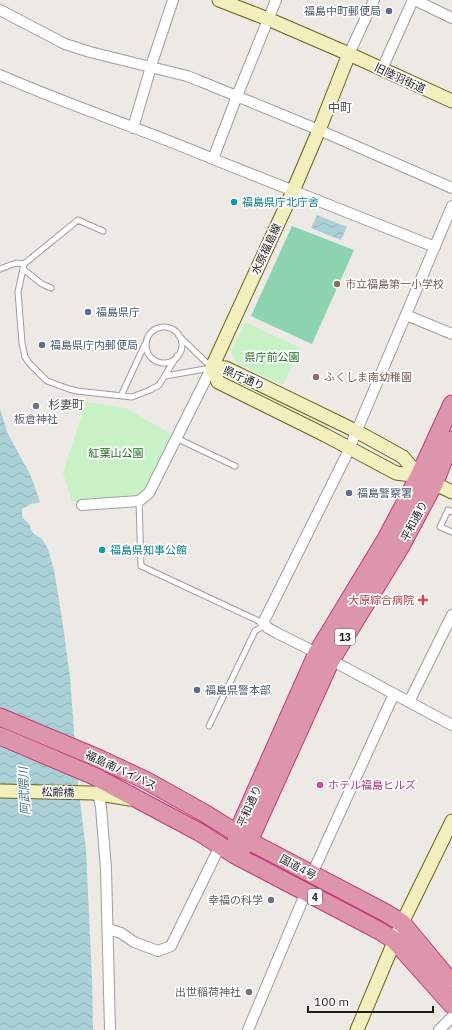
<svg xmlns="http://www.w3.org/2000/svg" width="452" height="1030" font-family="'IBM Plex Sans','Noto Sans JP',sans-serif">
<style>
.park{fill:#c8f2c6}
.pitch{fill:#8cd3af}
.water{fill:url(#water-waves)}
.lines{fill:none;stroke-linecap:round;stroke-linejoin:round}
.lane-casing{stroke:#9e9e9e;stroke-width:7}
.street-casing{stroke:#9e9e9e;stroke-width:12}
.secondary-casing{stroke:#676612;stroke-width:15}
.highway-casing{stroke:#c4397a;stroke-width:19}
.lane{stroke:#fff;stroke-width:5}
.street{stroke:#fff;stroke-width:10}
.secondary{stroke:#f2eebe;stroke-width:13}
.highway{stroke:#dc95ab;stroke-width:17}
.service-dot{fill:#5c6f8a;stroke:#fff;stroke-width:1.5}
.culture-dot{fill:#0f9aa8;stroke:#fff;stroke-width:1.5}
.education-dot{fill:#8d6e63;stroke:#fff;stroke-width:1.5}
.worship-dot{fill:#6b7280;stroke:#fff;stroke-width:1.5}
.health-dot{fill:#e0444e;stroke:#fff;stroke-width:1.5}
.hotel-dot{fill:#d1479c;stroke:#fff;stroke-width:1.5}
.labels{text-anchor:middle;dominant-baseline:central;stroke-width:3.5;stroke-linejoin:round;paint-order:stroke}
.shield{fill:#fff;stroke:#616161;stroke-width:1}
.shield-label{font-size:10px;font-weight:bold;fill:#1d1d1d}
.service-label{font-size:11px;fill:#4e5e75;stroke:#fff;text-anchor:start}
.street-label{font-size:11px;fill:#1d1d1d;stroke:#fff}
.culture-label{font-size:11px;fill:#0d838f;stroke:#fff;text-anchor:start}
.education-label{font-size:11px;fill:#785e54;stroke:#fff;text-anchor:start}
.park-label{font-size:11px;fill:#1c6e18;stroke:#fff}
.worship-label{font-size:11px;fill:#5b616d;stroke:#fff;text-anchor:end}
.health-label{font-size:11px;fill:#be3a42;stroke:#fff;text-anchor:end}
.hotel-label{font-size:11px;fill:#b23c85;stroke:#fff;text-anchor:start}
.neighbourhood-label{font-size:12px;fill:#505050;stroke:#fff}
.water-label{font-size:12px;font-style:italic;fill:#4e7993;stroke:#fff}
</style>
<defs>
<pattern id="water-waves" width="16" height="10" patternUnits="userSpaceOnUse"><rect width="16" height="10" fill="#aad1d6"/><path d="M0 5q4-4 8 0t8 0" fill="none" stroke="#92b3b7"/></pattern>
</defs>
<rect width="100%" height="100%" fill="#ede9e5"/>
<path class="park" d="M245,322L301,348L283,385L237,363L233,357L231,351Z
M86,402L126,408L174,436L147,490L137,497L72,502L63,473Z"/>
<path class="pitch" d="M292,226L354,250L312,344L251,316Z"/>
<path class="water" d="M317,215L347,227L341,240L311,228Z
M0,409L8,434L30,474L40,502L31,504L22,509V517L30,525L31,530L34,534L42,539L48,549L54,570L63,625L70,677L78,784L86,850L92,979L93,1030H0Z"/>
<g class="lines">
<defs>
<path id="lane" d="M103,231L78,220L24,264L18,292L22,343L25,357L30,364L47,381L69,389L77,391L132,397L150,390L159,385L177,356
M0,269L16,263L24,264
M23,269L42,284L51,288
M146 345a18 18 0 1 1 36 0a18 18 0 1 1-36 0Z
M179,336L211,367
M165,376L211,368
M121,396L145,344
M176,438L235,466
M139,501L141,566L263,623
M452,512L448,510L440,527L452,532
M209,726L255,631L265,625"/>
<path id="street" d="M415,0L452,18
M0,10L65,44L90,52L187,76L200,81L319,130L452,188
M349,54L374,0
M382,69L413,0
M0,75C70,106 143,129 213,159L435,247
M133,128L153,60L173,0
M213,159L237,96L276,0
M452,206L346,456L263,623L268,628L277,633L331,660L452,725
M406,315L452,334
M82,505L139,501L149,493L212,367
M409,702L452,615
M98,793L101,807L106,869L110,1030
M312,874L394,694
M108,929L121,933L134,942L158,951L171,946L220,846
M248,1030L306,892
M439,1030L452,1017"/>
<path id="secondary" d="M219,0L268,19L349,54L452,101
M212,367L293,191L319,130L349,54
M212,367L226,368L356,431L403,457L419,476L452,492
M212,367L218,382L325,435L396,473L419,476
M0,791L93,793L130,799
M357,1030L402,923L452,821"/>
<path id="highway" d="M0,717L98,758L147,781L206,814L249,841L386,913L402,923L452,983
M0,736L94,776L199,832L235,855L378,930L394,940L452,1005
M236,845L237,833L317,653L386,539L419,476L452,404
M241,849L249,841L331,660L401,546L434,484L452,440"/>
</defs>
<use href="#lane" class="lane-casing"/>
<use href="#street" class="street-casing"/>
<use href="#secondary" class="secondary-casing"/>
<use href="#highway" class="highway-casing"/>
<use href="#lane" class="lane"/>
<use href="#street" class="street"/>
<use href="#secondary" class="secondary"/>
<use href="#highway" class="highway"/>
</g>
<g class="service-dot">
<circle cx="389" cy="11" r="4"/>
<circle cx="88" cy="312" r="4"/>
<circle cx="42" cy="345" r="4"/>
<circle cx="349" cy="493" r="4"/>
<circle cx="197" cy="690" r="4"/>
</g>
<g class="culture-dot">
<circle cx="234" cy="202" r="4"/>
<circle cx="102" cy="550" r="4"/>
</g>
<g class="education-dot">
<circle cx="337" cy="284" r="4"/>
<circle cx="316" cy="377" r="4"/>
</g>
<g class="worship-dot">
<circle cx="36" cy="406" r="4"/>
<circle cx="271" cy="900" r="4"/>
<circle cx="249" cy="992" r="4"/>
</g>
<path class="health-dot" d="M421 594h4v4h4v4h-4v4h-4v-4h-4v-4h4z"/>
<circle class="hotel-dot" cx="320" cy="785" r="4"/>
<g class="labels">
<g class="shield">
<rect x="335" y="629" width="20" height="16" rx="3"/>
<rect x="308" y="889" width="14" height="16" rx="3"/>
</g>
<g class="shield-label">
<text x="345" y="637">13</text>
<text x="315" y="897">4</text>
</g>
<g class="service-label">
<text x="381" y="11" text-anchor="end">福島中町郵便局</text>
<text x="96" y="312">福島県庁</text>
<text x="50" y="345">福島県庁内郵便局</text>
<text x="357" y="493">福島警察署</text>
<text x="205" y="690">福島県警本部</text>
</g>
<g class="street-label">
<text transform="translate(400 78) rotate(25)">旧陸羽街道</text>
<text transform="translate(266 249) rotate(-65)">水原福島線</text>
<text transform="translate(244 378) rotate(23)">県庁通り</text>
<text transform="translate(414 521) rotate(-62)">平和通り</text>
<text transform="translate(121 770) rotate(25)">福島南バイパス</text>
<text transform="translate(58 792) rotate(2)">松齢橋</text>
<text transform="translate(249 806) rotate(-66)">平和通り</text>
<text transform="translate(298 867) rotate(28)">国道4号</text>
</g>
<g class="culture-label">
<text x="242" y="202">福島県庁北庁舎</text>
<text x="110" y="550">福島県知事公館</text>
</g>
<g class="education-label">
<text x="345" y="284">市立福島第一小学校</text>
<text x="324" y="377">ふくしま南幼稚園</text>
</g>
<g class="park-label">
<text x="272" y="357">県庁前公園</text>
<text x="116" y="453">紅葉山公園</text>
</g>
<g class="worship-label">
<text x="36" y="419" text-anchor="middle">板倉神社</text>
<text x="263" y="900">幸福の科学</text>
<text x="241" y="992">出世稲荷神社</text>
</g>
<g class="health-label">
<text x="414" y="600">大原綜合病院</text>
</g>
<g class="hotel-label">
<text x="328" y="785">ホテル福島ヒルズ</text>
</g>
<g class="neighbourhood-label">
<text x="340" y="107">中町</text>
<text x="66" y="404">杉妻町</text>
</g>
<g class="water-label">
<text transform="translate(24 791) rotate(-93)">阿武隈川</text>
</g>
</g>
<path d="M308 1006v6h125v-6" fill="none" stroke="#1d1d1d" stroke-width="2"/>
<text x="314" y="1006" font-size="12" fill="#1d1d1d" stroke="#ffffff" stroke-width="3" paint-order="stroke">100 m</text>
</svg>
